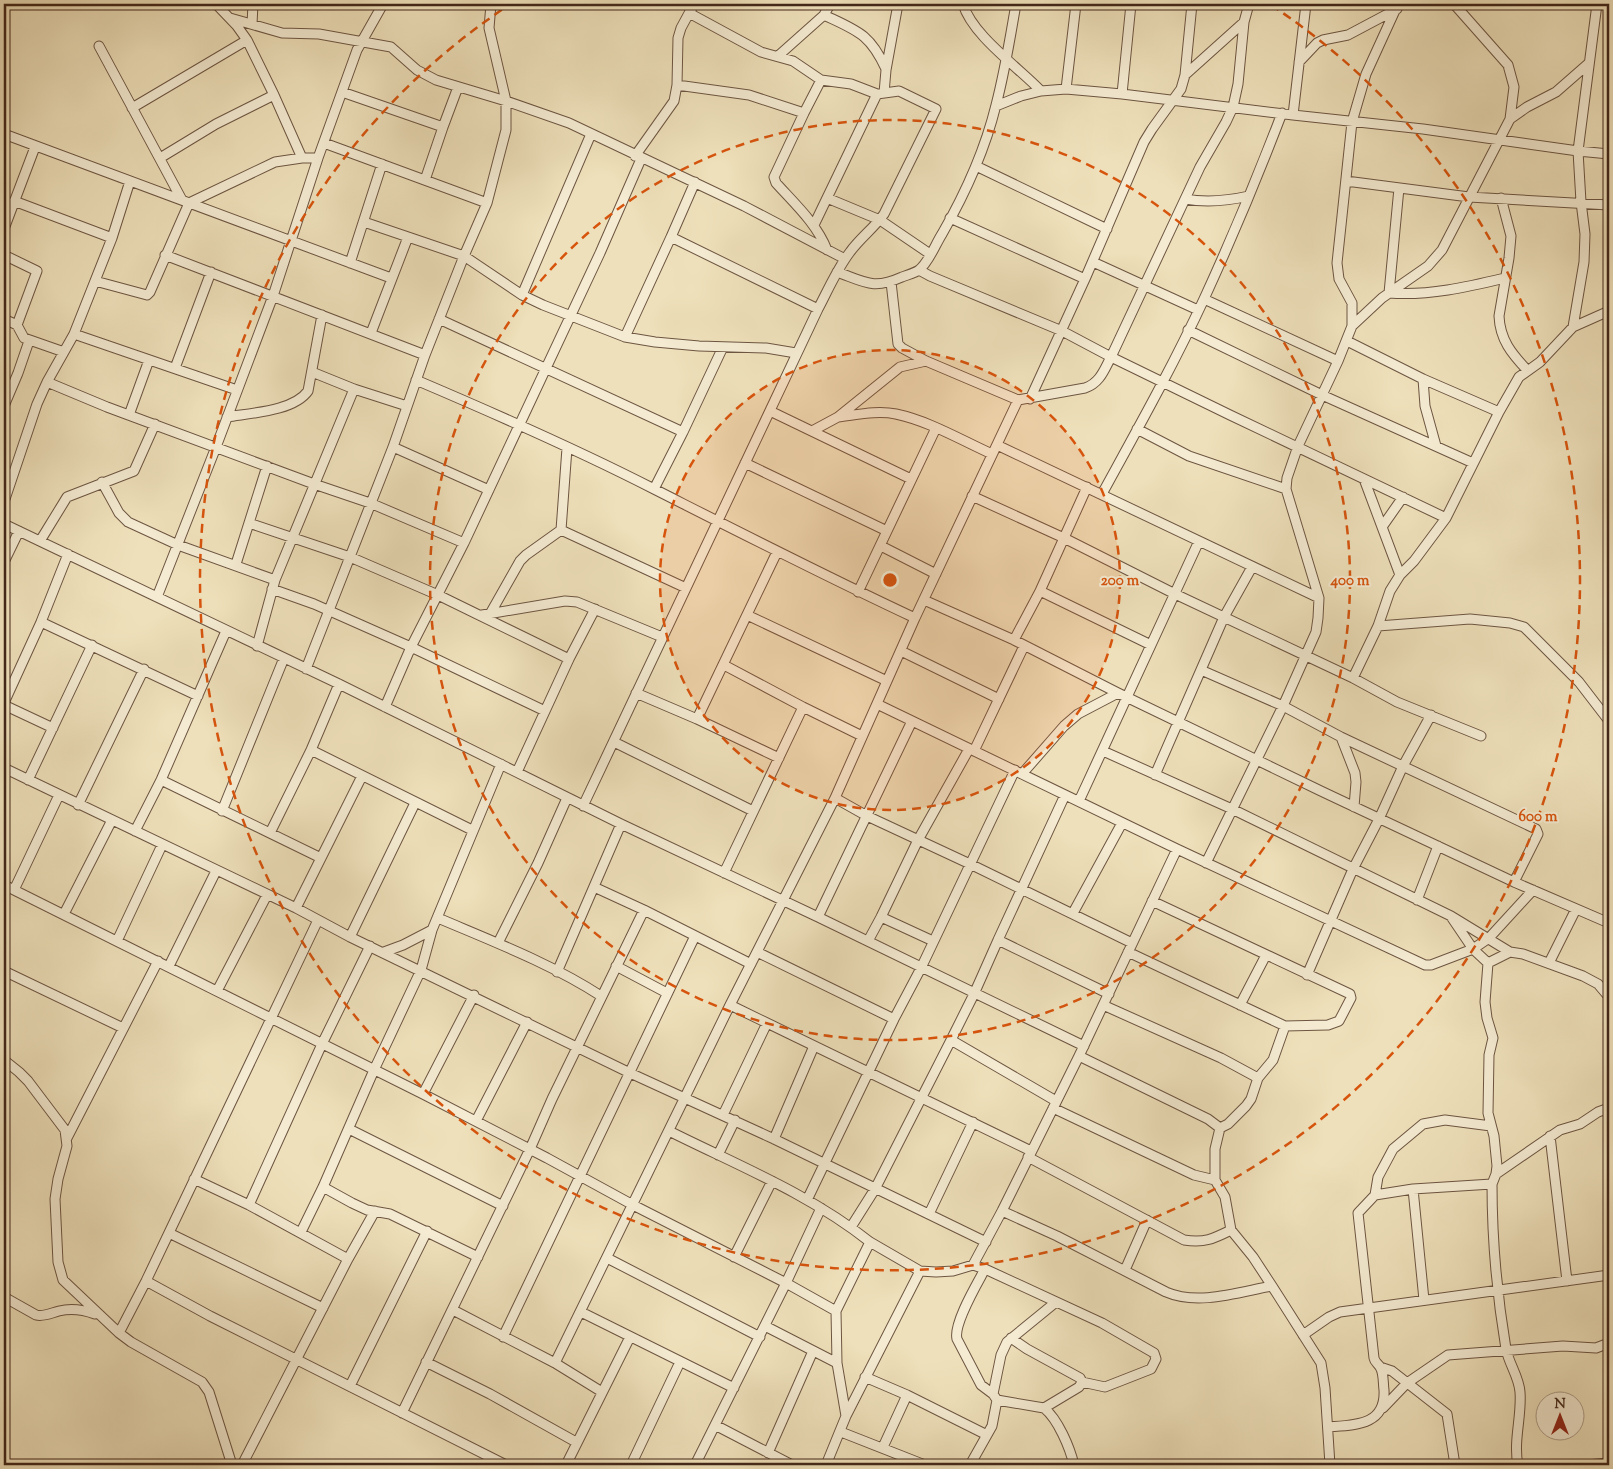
<svg xmlns="http://www.w3.org/2000/svg" width="1613" height="1469" font-family="'Sorts Mill Goudy',serif">
<style>
.lines{fill:none;stroke-linecap:round;stroke-linejoin:round}
.street-casing{stroke:#6d5542;stroke-width:11}
.street{stroke:#f4ebd2;stroke-width:9}
.ring{fill:none;stroke:#d7540d;stroke-width:2.5;stroke-dasharray:9 6}
.centre{fill:#d7540d;stroke:#f4ebd2;stroke-width:2.5}
.ring-label{font-size:15px;text-anchor:middle;font-weight:bold;fill:#d7540d;stroke:#f4ebd2;stroke-width:4;stroke-linejoin:round;paint-order:stroke}
</style>
<rect width="100%" height="100%" fill="#eee0ba"/>
<filter id="stains"><feTurbulence type="fractalNoise" baseFrequency=".004" numOctaves="4"/><feColorMatrix values="0 0 0 0 .2 0 0 0 0 .09 0 0 0 0 .02 0 0 0 .5 -.17"/></filter>
<radialGradient id="worn" r=".72"><stop offset=".6" stop-color="#630" stop-opacity="0"/><stop offset="1" stop-color="#630" stop-opacity=".3"/></radialGradient>
<g class="lines">
<defs>
<path id="street" d="M216,4L237,26L247,40L274,95L302,158
M963,4C972,35 1018,67 1041,91
M1454,4L1508,65L1514,87L1510,119
M824,15C858,31 870,34 886,69
M230,18L282,33L319,34L391,47L417,70L436,80L506,101L569,123L744,206L845,259
M252,24L253,4
M99,46L182,200
M778,56L824,15L830,4
M1299,62L1317,43L1323,40L1348,35L1397,9
M1185,75L1244,22
M821,80L804,113L774,177L776,183C795,204 817,224 827,250
M677,85L749,95L804,113
M1066,89L1076,4
M342,92L443,127L425,180
M884,93L886,70L898,4
M1122,94L1131,4
M996,106L1021,96L1041,91L1066,89L1122,94L1293,115L1423,129L1578,151L1609,154
M132,108L247,40
M1293,115L1306,4
M443,127L458,87
M4,134L391,278
M324,143L487,203
M635,156L674,101L677,85L678,38L681,28L694,4
M160,158L216,124L274,95
M976,166L1107,229
M1346,181L1469,197L1609,205
M695,182L671,237L818,309
M1399,188L1389,293C1429,296 1467,287 1505,278
M827,198L880,220L930,254
M1501,198L1511,236L1509,258L1499,316C1500,340 1512,354 1527,370
M1185,199C1208,203 1227,201 1249,196
M14,201L112,238
M950,218L1085,279
M364,222L464,256L522,295L543,305L625,337L655,342L699,346L766,348L796,353
M814,225L877,94
M4,229L35,147
M4,255L37,271L17,325
M165,255L425,355
M1093,262L1198,310
M350,263L382,164
M919,270L930,276L1062,331L1111,357L1230,415L1446,518
M837,272C865,282 873,290 902,277C907,275 915,273 919,270C929,262 935,245 942,234C965,194 985,150 996,105C1005,71 1010,38 1016,4
M95,281L147,295L150,292L189,203L275,162L302,158H318
M891,282L898,344L902,348L926,361L1018,400L1085,388C1100,383 1104,370 1111,357L1200,167L1226,122L1233,107L1238,84L1244,22L1249,4
M522,295L591,134
M1204,299L1338,361
M4,319L17,325L24,338L64,352
M439,319L683,432
M1352,326L1382,298L1428,266L1442,250L1510,119L1527,107L1556,92L1588,64
M1573,327L1584,262L1585,234L1581,202L1578,151L1597,4
M1188,330L1322,395L1473,463
M371,333L408,237
M74,334L237,390
M625,337L671,237
M1347,341L1423,379L1499,412
M175,368L211,272
M312,372L354,389L407,406
M1423,379L1425,406L1436,446
M416,380C496,414 576,449 654,489C741,533 827,577 915,618
M47,382L107,407L314,484L370,503L464,543
M1030,399L1085,279L1144,142L1152,129L1181,89L1185,75L1192,4
M4,406L18,373L29,341
M770,411L911,479
M129,415L149,360
M227,417C251,413 294,411 308,391L322,315
M838,417C856,415 877,410 896,414C929,421 961,440 992,454
M1137,429L1189,456L1286,489
M812,431L838,417L900,367L926,361
M997,445L1319,598
M393,447L489,490
M745,463L887,531
M1364,479L1400,575
M102,482L119,513L128,522L178,545L275,580
M654,489L683,432L723,347
M1102,494C1137,430 1173,366 1204,299C1232,238 1258,176 1282,113
M972,496L1064,538L1175,594L1353,678L1397,702L1481,736
M4,502L37,404L47,382L74,334L112,238L130,181
M249,523L350,557L438,595L569,659L595,609
M4,524L339,684L621,824L818,917L1084,1046
M1382,527L1403,497
M561,530L686,588
M561,530L567,448
M40,541L67,497L134,471L155,424
M881,546L936,574
M4,562L19,531
M236,564L267,466
M272,589L314,604L411,647L545,711
M1040,591L1151,645
M858,592L936,428
M157,597L216,447L273,296L318,158L357,50L383,4
M924,600L1014,640L1118,693L1323,792L1514,882L1609,923
M490,614L520,561L526,555L561,530
M482,615L565,601L577,602L662,637
M747,615L887,681
M41,622L198,696
M1378,626L1470,619L1510,623L1524,627L1579,682L1609,721
M1014,640L1040,591L1087,487
M257,646L275,580L354,389
M901,651L999,699
M724,665L803,707L862,736
M306,669L393,447L425,355L464,256L487,203L506,130V101L489,28L491,4
M1201,670L1283,706L1341,737L1536,829L1538,834L1514,882
M1353,678L1378,626L1390,591L1400,575L1414,561L1446,518L1499,412L1519,377L1540,362L1573,327L1609,311
M636,693L697,719L779,758
M4,703L41,622L68,554
M877,704L1177,849L1425,965H1431L1473,949L1489,938L1533,890
M4,705L53,728
M385,707L411,647L464,543L600,253L641,159
M697,719L777,552
M1341,737L1355,773L1356,782L1354,807
M614,742L753,811
M311,750L472,830
M974,751L1024,646
M1103,751L1232,809L1451,916L1510,952L1523,954L1583,976L1598,984L1609,997
M4,768L296,908L350,937L630,1073L774,1139L986,1242
M517,772L569,659
M1022,774L1064,726L1078,714L1118,693
M1155,775L1224,617L1252,567
M28,780L92,645
M161,780L321,858
M1065,795L998,940L1109,994
M835,798L867,816L970,864L1132,943
M1079,801L1199,541
M78,805L144,669
M583,806L818,309C828,290 837,269 850,252C860,238 874,228 884,214L936,109L899,91L877,94L851,84L821,80L793,61L761,52L689,13
M222,811L284,658
M135,831L161,780L226,631
M270,833L311,750L339,684
M1206,863L1283,706L1316,632L1318,618L1319,598L1286,489L1287,478L1298,446L1338,361L1352,326V303L1339,279L1337,263L1352,122L1366,74L1398,4
M724,873L803,707
M4,885L423,1094L547,1158L633,1205L786,1283L836,1311L837,1363L846,1416
M594,887L644,910L751,964
M14,890L59,795
M1417,900L1438,846
M296,908L362,776
M1073,913L1122,823
M64,914L112,820
M818,917L912,721
M881,917L933,941
M438,918C492,941 552,964 601,996
M1452,918L1473,949L1488,963L1485,1002L1487,1018L1493,1038L1489,1055L1488,1113L1494,1136L1497,1166L1496,1174L1492,1184
M350,937L415,803
M998,940L974,994L951,1040L1056,1101
M117,941L162,845
M868,941L881,917L918,840L969,749
M498,943L538,863L567,798
M384,952L403,945L432,930
M757,952L894,1019
M1128,952L1285,1026L1328,1025L1339,1021L1351,998L1350,994L1152,901
M1488,963L1510,952
M1549,963L1576,909
M169,966L216,871
M616,966L667,993
M4,971L123,1028
M557,972L621,824
M1307,975L1353,869L1379,819L1403,766L1431,715
M217,991L267,895
M730,1005L1031,1151
M1103,1005L1221,1058L1258,1078
M1240,1005L1266,955
M1079,1056L1208,1119L1220,1128L1215,1149V1180L1225,1197L1231,1230L1253,1257L1272,1286L1321,1363L1325,1388L1330,1465
M4,1060L19,1072L28,1081L65,1130L67,1146L58,1179L55,1199L58,1262L63,1280L119,1333L131,1342L202,1382L209,1392L232,1465
M423,1094L474,995
M1053,1108L1194,1175L1215,1180
M723,1115L767,1023
M476,1121L527,1022
M1220,1128L1228,1124L1246,1106L1251,1099L1258,1078L1273,1060L1285,1026
M349,1129L503,1206
M669,1131C737,1165 810,1194 870,1242
M1550,1136L1567,1281
M67,1138L158,961
M774,1139L814,1046
M718,1155L735,1120
M1028,1157L1184,1240C1205,1243 1213,1239 1231,1230
M1496,1174L1560,1130L1580,1124L1598,1112L1609,1108
M194,1179L249,1205L348,1259
M323,1187L352,1203L367,1210L390,1214L478,1257
M1375,1195L1378,1177L1393,1149L1423,1124L1445,1120L1491,1126
M807,1200L894,1019L921,968L1015,770
M249,1205L322,1044L370,946
M1002,1211L1057,1236L1166,1292C1198,1306 1239,1292 1272,1286
M929,1214L973,1122
M851,1227L875,1189L951,1040
M301,1232L323,1187L374,1070L421,970L432,930L501,764
M169,1233L323,1308
M734,1257L772,1181
M607,1258L760,1337
M973,1265L1002,1211L1079,1056L1177,849
M1125,1270L1147,1220
M146,1281L210,1316L506,1465
M4,1297L36,1315C44,1317 51,1313 59,1311C71,1308 84,1310 95,1314
M1424,1300L1413,1189L1492,1184C1492,1238 1497,1295 1506,1349C1509,1364 1519,1377 1520,1392C1522,1416 1513,1441 1518,1465
M453,1310L555,1363L602,1392
M836,1311L870,1242L920,1271L936,1272L953,1271L973,1265L985,1269L1102,1323L1154,1353L1156,1359L1151,1369L1105,1387L1082,1382L1080,1378L1027,1349L1011,1338
M581,1312L734,1388
M765,1326L837,1363
M119,1333L146,1281L318,920
M1303,1335L1329,1317L1340,1312L1609,1275
M503,1337L695,936
M426,1362L490,1394L576,1442
M555,1363L730,1005L835,798L915,618L1018,400
M1380,1367L1392,1371L1447,1414L1455,1465
M865,1377L907,1395L987,1435
M350,1386L427,1231
M993,1394L1001,1355L1007,1342L1056,1302
M997,1400L1044,1408C1058,1419 1070,1448 1074,1465
M1044,1408L1079,1387L1082,1382
M1383,1408L1407,1383L1448,1355L1563,1346L1596,1348L1609,1343
M402,1413L530,1149L552,1099L644,910
M715,1425L792,1465
M1328,1427C1354,1425 1386,1426 1384,1390C1383,1384 1384,1373 1380,1367C1378,1363 1375,1363 1374,1358L1358,1213L1375,1195L1413,1189
M841,1432L925,1465
M883,1447L907,1395
M768,1453L813,1351
M242,1465L348,1259L375,1211
M566,1465L630,1337
M631,1465L680,1362
M695,1465L786,1283L821,1208
M826,1465L846,1416L920,1271
M970,1465L992,1426L997,1400L993,1394L981,1385L957,1339C953,1324 977,1284 985,1269
M1587,1465L1609,1463"/>
</defs>
<use href="#street" class="street-casing"/>
<use href="#street" class="street"/>
</g>
<circle cx="890" cy="580" r="230" fill="#d7540d" fill-opacity=".12"/>
<g class="ring">
<circle cx="890" cy="580" r="230"/>
<circle cx="890" cy="580" r="460"/>
<path d="M1271 5A690 690 0 1 1 509 5"/>
</g>
<circle cx="890" cy="580" r="8" class="centre"/>
<g class="ring-label">
<text x="1120" y="585">200 m</text>
<text x="1350" y="585">400 m</text>
<text x="1538" y="821">600 m</text>
</g>
<rect width="1613" height="1469" fill="none" stroke="#eee0ba" stroke-width="20"/>
<rect x="5" y="5" width="1603" height="1459" fill="none" stroke="#42271a" stroke-width="2.5"/>
<rect x="10" y="10" width="1593" height="1449" fill="none" stroke="#42271a"/>
<g transform="translate(1560 1416)"><circle r="24" fill="#f4ebd2" stroke="#ad9d88"/>
<path d="M0-4L9 19L0 12L-9 19Z" fill="#8f2418"/>
<text y="-8" font-size="14" font-weight="bold" text-anchor="middle" fill="#42271a">N</text>
</g>
<rect width="100%" height="100%" filter="url(#stains)"/>
<rect width="100%" height="100%" fill="url(#worn)"/>
</svg>
